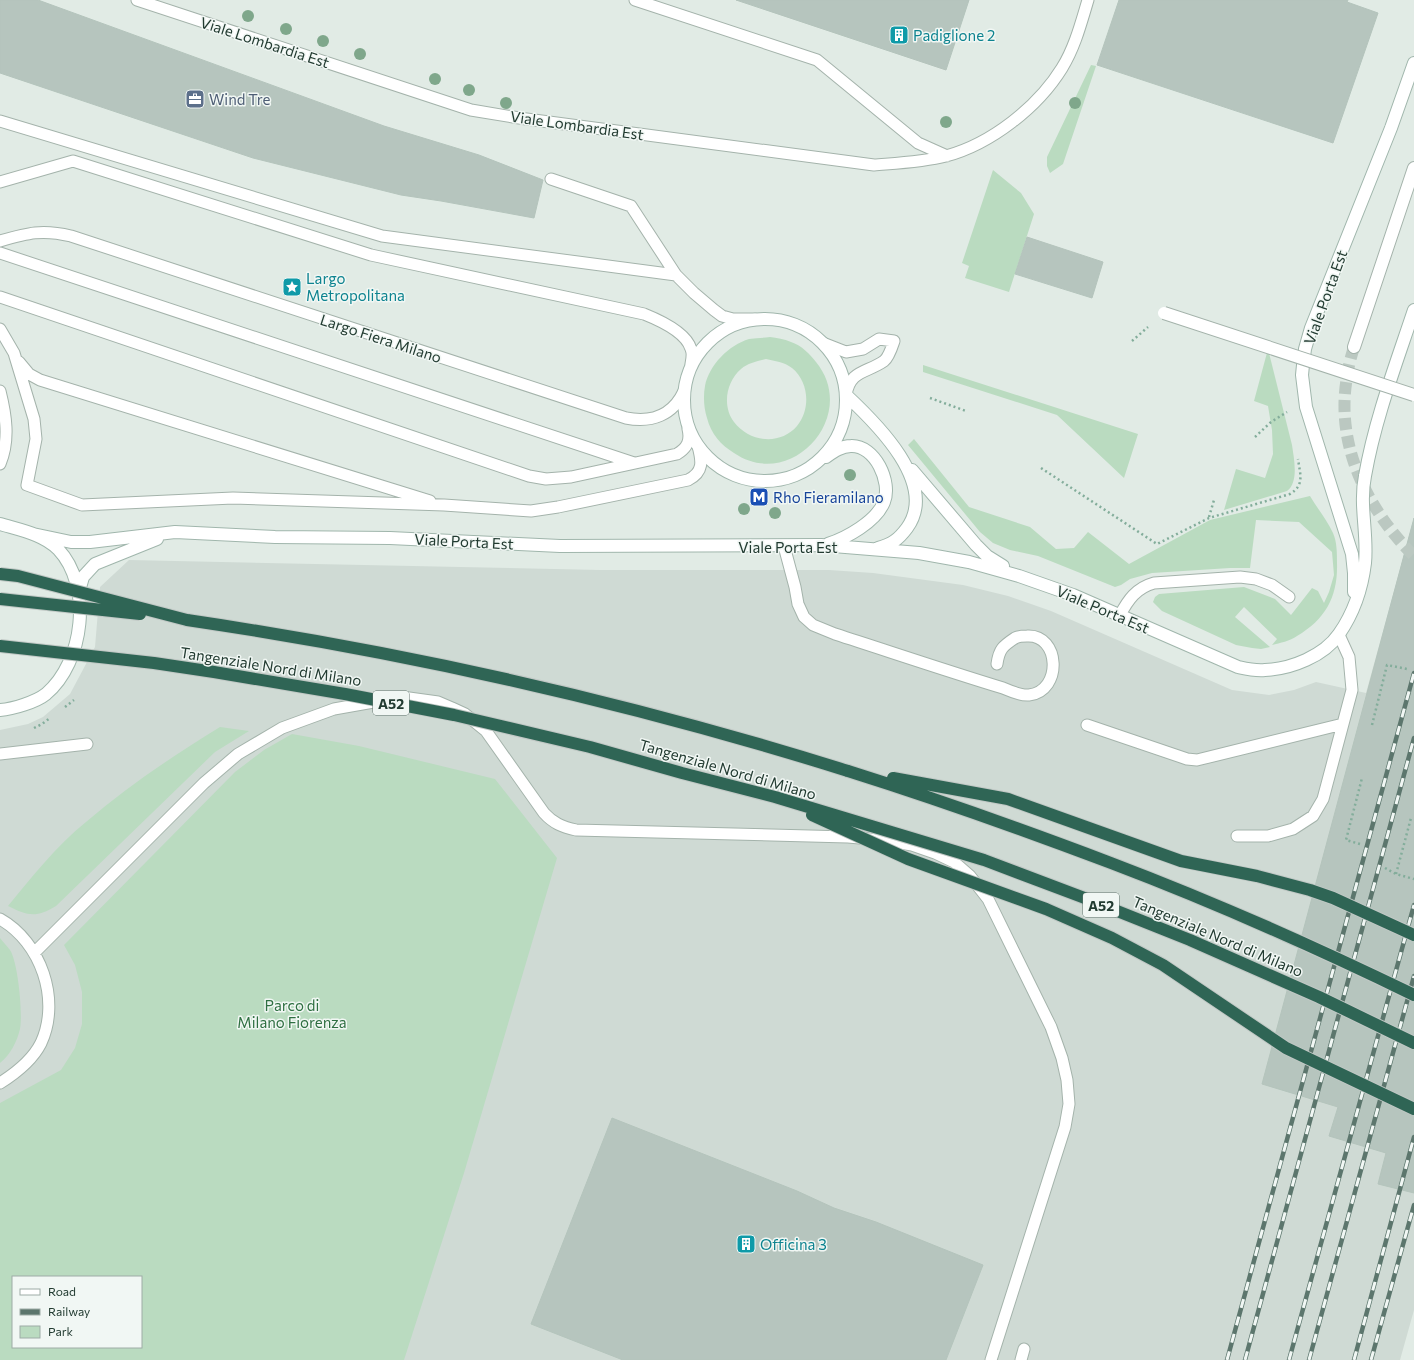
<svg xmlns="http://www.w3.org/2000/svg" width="1414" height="1360" font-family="Commissioner,sans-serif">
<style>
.built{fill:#cfdad4;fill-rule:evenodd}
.green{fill:#badbc0;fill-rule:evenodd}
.building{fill:#b6c5be;stroke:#b4c4bc}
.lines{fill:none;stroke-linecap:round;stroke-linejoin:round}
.street-tunnel{stroke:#bbc8c1;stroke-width:12;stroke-dasharray:12 6;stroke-linecap:butt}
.lane-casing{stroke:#a4b3ab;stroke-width:13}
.street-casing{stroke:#a4b3ab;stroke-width:14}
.secondary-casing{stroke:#a0b6ac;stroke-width:14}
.highway-casing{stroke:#c1c8c5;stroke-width:14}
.path{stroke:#83ad9b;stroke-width:2.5;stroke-dasharray:2 3;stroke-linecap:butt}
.lane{stroke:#fff;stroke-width:11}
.street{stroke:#fff;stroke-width:12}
.secondary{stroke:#fff;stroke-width:12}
.highway{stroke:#2f6555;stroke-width:12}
.rail-casing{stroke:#5c766d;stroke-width:4.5}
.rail{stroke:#f1f7f4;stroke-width:3;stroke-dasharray:9;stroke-linecap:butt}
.street-bridge-casing{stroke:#a4b3ab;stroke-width:14;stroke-linecap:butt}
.highway-bridge-casing{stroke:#c1c8c5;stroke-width:14;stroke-linecap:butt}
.street-bridge{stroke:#fff;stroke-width:12}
.highway-bridge{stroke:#2f6555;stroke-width:12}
.tree{fill:#7fa78b}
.labels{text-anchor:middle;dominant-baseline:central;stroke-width:3;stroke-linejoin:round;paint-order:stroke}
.shield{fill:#f1f7f4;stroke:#60736c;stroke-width:1}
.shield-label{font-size:14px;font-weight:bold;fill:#223b31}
.culture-label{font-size:15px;fill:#0d838f;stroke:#f1f7f4;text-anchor:start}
.street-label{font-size:15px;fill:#223b31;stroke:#f1f7f4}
.service-label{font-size:15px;fill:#4e5e75;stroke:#f1f7f4;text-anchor:start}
.transit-label{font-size:15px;fill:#164399;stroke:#f1f7f4;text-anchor:start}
.park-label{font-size:15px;fill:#2e6f41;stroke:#f1f7f4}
</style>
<rect width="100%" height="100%" fill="#e1ebe5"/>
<path class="built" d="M1414,518V1310L1400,1360H0V730L28,724L43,717L70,694L95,647L100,587L129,560L600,570H829L873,573L963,585L1008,596L1051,611L1232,690L1269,695L1294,690L1316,682L1366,693ZM13,1277H141V1347H13Z"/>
<path class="green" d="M1091,65L1096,66L1063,164L1050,173L1047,166V157Z
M993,170L1021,193L1034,214L1009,292L965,278L969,266L962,263Z
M770,337C777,338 784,339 791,342C801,345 810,354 816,362C860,416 791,492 734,453C721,445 711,434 707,418C704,408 703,397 705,386C709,365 729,345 749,339C756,338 763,338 770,337ZM766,359C775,361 784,362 792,368C809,382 811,409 797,426C780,446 749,442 734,422C722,406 726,382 741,369C748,363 757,361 766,359Z
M1268,349L1292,445C1294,459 1299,482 1287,491L1224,510L1236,469L1265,478L1273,454L1272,430L1268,406L1254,401Z
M923,365L1138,434L1124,478L1057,415L923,372Z
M914,439L969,507L1030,527L1056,549L1074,548L1088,532L1129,564L1210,520L1310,496C1317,508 1327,520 1333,533C1337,542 1337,553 1337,563C1338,596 1326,619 1297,636C1290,641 1280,643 1272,645L1277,639L1244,607L1235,617L1270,647L1261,649L1252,648L1236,645L1162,611L1153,602L1155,597L1159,594L1244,587L1275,599L1291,615L1312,588L1318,591L1324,603L1329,592L1334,575L1332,552L1299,522L1256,520L1250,568H1230L1152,573L1130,579L1121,585L1115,587L1038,556L1010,550L993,543L980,532L908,445Z
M220,727L249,731L215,752L56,906C36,918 28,916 8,906C32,877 56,846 86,822C128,786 173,756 220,727Z
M292,734L359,746L495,779L557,858L464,1173L404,1360H0V1103L61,1070L75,1048L82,1024V992L75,965L64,945L235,772L264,750ZM13,1277H141V1347H13Z
M0,938C3,942 7,946 10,950C18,962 23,1014 20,1029C17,1042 10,1055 0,1063Z"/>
<path class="building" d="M0,0H38L384,126L479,155L543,180L534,218L441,201L401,195L253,158L0,73Z
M736,0H969L946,70Z
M1119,0H1348L1347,2L1378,13L1333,143L1097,65Z
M1027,237L1103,262L1092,298L1015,274Z
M1414,518V1193L1378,1184L1386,1153L1329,1136L1338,1107L1262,1084Z
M612,1118L797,1191L834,1208L876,1222L983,1265L946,1360H623L531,1324Z"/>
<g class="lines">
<path class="street-tunnel" d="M1354,347C1351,357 1348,367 1347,377C1335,445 1367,509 1414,556"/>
<defs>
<path id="lane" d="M137,0L471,110L519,118L874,165C899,163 923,162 946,156C991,144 1038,107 1062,68C1075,47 1081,23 1088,0
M635,0L817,60L918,143L947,156
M0,121L382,236L676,275
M551,179L631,206L676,275L694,293L714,310L722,316L733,319H755
M0,182L73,161L371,255L644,314C659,320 686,332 691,349C693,353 692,359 691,364
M0,241C28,233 42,229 71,236L626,418C652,423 673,415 684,391
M0,253L634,463
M0,297L529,476L546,479L571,477L677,454C687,448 691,441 688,429
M0,329L14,353L34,419L36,439L27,485L82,505L233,498L444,505L531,511L558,507L688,480C704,472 702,461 698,446
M823,343L846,352L863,349L879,339L894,341C892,347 889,357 884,361C867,373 850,370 846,395
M19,362L29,374L40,380L430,501
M0,391C6,415 10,440 0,464
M784,546L795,587L798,604L804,617L813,625L835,634C891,652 947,671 1003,688C1010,691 1021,696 1029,695C1063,691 1060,634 1027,636C1022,636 1019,636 1015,638C1003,646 999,649 997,664
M1120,615C1128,600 1136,588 1154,583L1240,577L1256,579L1272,585L1289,597
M1087,725L1187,759L1197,760L1343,724
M0,754L87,744
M1237,836H1268L1293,829L1313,816L1323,799L1352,690L1349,657L1339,635
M0,919C41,942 61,1000 41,1043C32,1061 16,1073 0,1083
M35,952L204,783L238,754L282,728L334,709L396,698H409L438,702L452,708L465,714L486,731L544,813C553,823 562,827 576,830L848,837L882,840L912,845L935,853L954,862L970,876L988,899L1051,1027L1062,1058L1067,1080L1069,1104L1065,1127L991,1360
M1021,1360L1024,1349"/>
<path id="street" d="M1354,347L1414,168"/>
<path id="secondary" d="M684 400a81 81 0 1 1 162 0a81 81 0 1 1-162 0Z
M846,395C876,423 939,484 907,528C898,540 892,544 878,548
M826,457C833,452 841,446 851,446C875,445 892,482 884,502C876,522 846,538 828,544
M912,470L976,545L987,556L1003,566
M0,524C20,530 43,534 58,549C93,586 84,662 46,694C36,702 13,709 0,710
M33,534L71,542H90L175,532L275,537L390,538L560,546L821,545L919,553L969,562L1019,576L1073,595L1238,667C1247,669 1255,671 1265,670C1291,669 1324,656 1339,634C1353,614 1362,588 1365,563C1368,534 1359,505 1365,476C1375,419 1396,364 1414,310
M79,591L83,577L95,564L157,539
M1354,592V573L1352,554L1306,407L1302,375L1303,365L1305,349L1311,328L1391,128L1414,63"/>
<path id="highway" d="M187,620C411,653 632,703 848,771"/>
</defs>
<use href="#lane" class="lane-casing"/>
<use href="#street" class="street-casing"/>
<use href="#secondary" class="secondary-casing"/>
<use href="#highway" class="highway-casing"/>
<path class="path" d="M1132,341L1148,327
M930,398L966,411
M1255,437L1271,422L1287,412
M1041,468L1157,544L1209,518L1290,494C1305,485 1300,474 1298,459
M1209,517L1214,500
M65,707L74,700
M1372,725L1387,665L1407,669
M34,728L42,724L50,718
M1360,844L1346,840L1362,778
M1385,868L1396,874L1414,879
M1396,874L1411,818"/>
<use href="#lane" class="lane"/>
<use href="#street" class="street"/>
<use href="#secondary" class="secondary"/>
<use href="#highway" class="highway"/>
<defs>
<path id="rail" d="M1227,1360L1414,673
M1245,1360L1414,738
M1289,1360L1414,905
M1309,1360L1414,976
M1354,1360L1414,1137
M1371,1360L1414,1205"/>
</defs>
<use href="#rail" class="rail-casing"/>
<use href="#rail" class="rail"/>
<defs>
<path id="street-bridge" d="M1164,313L1414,395"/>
<path id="highway-bridge" d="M0,574L18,576L187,620
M0,599L140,614
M0,646L154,663L214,672L345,694L454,715L590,747L682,773L775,797L984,860L1082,897L1190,940L1319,997L1414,1043
M848,771C937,799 1024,830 1111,863C1214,902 1315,947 1414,995
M893,778L1008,799L1181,861L1257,876L1310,890L1333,898L1414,935
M812,815L908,859L1046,909L1112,938L1163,965L1286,1048L1414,1109"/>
</defs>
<use href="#street-bridge" class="street-bridge-casing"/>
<use href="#highway-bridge" class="highway-bridge-casing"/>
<use href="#street-bridge" class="street-bridge"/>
<use href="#highway-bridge" class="highway-bridge"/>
</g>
<g class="tree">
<circle cx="248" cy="16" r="6"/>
<circle cx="286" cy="29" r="6"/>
<circle cx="323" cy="41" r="6"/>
<circle cx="360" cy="54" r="6"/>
<circle cx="435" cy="79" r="6"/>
<circle cx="469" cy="90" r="6"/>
<circle cx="506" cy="103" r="6"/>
<circle cx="1075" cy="103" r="6"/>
<circle cx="946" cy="122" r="6"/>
<circle cx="850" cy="475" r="6"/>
<circle cx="744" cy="509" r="6"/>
<circle cx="775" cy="513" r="6"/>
</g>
<defs>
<symbol id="building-square" viewBox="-11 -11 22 22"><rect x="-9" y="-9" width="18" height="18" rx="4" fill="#0f9aa8" stroke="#f1f7f4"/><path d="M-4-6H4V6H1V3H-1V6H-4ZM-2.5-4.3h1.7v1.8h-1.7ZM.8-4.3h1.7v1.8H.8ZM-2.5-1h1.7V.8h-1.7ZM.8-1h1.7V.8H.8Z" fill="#fff"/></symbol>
<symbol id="office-square" viewBox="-11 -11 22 22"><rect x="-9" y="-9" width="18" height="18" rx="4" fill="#5c6f8a" stroke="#f1f7f4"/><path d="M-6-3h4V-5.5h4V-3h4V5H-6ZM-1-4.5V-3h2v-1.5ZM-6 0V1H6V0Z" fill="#fff"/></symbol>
<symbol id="sight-square" viewBox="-11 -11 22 22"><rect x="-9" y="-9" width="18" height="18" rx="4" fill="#0f9aa8" stroke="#f1f7f4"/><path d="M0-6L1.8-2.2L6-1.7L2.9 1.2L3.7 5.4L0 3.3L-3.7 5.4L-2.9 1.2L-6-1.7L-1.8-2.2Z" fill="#fff"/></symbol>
<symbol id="metro-square" viewBox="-11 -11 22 22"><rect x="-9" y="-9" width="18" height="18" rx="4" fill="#1a4fb4" stroke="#f1f7f4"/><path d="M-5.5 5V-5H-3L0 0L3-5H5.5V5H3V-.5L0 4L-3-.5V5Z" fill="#fff"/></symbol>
</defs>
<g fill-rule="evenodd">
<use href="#building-square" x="888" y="24" width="22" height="22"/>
<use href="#office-square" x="184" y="88" width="22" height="22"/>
<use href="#sight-square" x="281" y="276" width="22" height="22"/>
<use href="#metro-square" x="748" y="486" width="22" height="22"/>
<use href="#building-square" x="735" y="1233" width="22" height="22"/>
</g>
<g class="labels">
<g class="shield">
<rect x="373" y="691" width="36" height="24" rx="3"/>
<rect x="1083" y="893" width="36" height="24" rx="3"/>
</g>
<g class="shield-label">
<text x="391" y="703">A52</text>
<text x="1101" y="905">A52</text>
</g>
<g class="culture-label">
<text x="913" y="35">Padiglione 2</text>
<text x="306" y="278">Largo<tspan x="306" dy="17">Metropolitana</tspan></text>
<text x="760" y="1244">Officina 3</text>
</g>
<g class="street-label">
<text transform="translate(265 42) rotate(18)">Viale Lombardia Est</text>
<text transform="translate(577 125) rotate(8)">Viale Lombardia Est</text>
<text transform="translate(1325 297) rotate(-70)">Viale Porta Est</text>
<text transform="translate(381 338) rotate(18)">Largo Fiera Milano</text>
<text transform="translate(464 541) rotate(3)">Viale Porta Est</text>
<text x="788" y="547">Viale Porta Est</text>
<text transform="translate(1103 609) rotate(23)">Viale Porta Est</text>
<text transform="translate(271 666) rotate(9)">Tangenziale Nord di Milano</text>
<text transform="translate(728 769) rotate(16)">Tangenziale Nord di Milano</text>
<text transform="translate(1218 936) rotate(23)">Tangenziale Nord di Milano</text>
</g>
<g class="service-label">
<text x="209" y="99">Wind Tre</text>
</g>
<g class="transit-label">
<text x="773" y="497">Rho Fieramilano</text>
</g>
<g class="park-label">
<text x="292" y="1005">Parco di<tspan x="292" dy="17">Milano Fiorenza</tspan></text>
</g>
</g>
<rect x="12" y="1276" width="130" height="72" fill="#f1f7f4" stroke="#9eaca6"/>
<rect x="20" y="1289" width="20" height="6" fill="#ffffff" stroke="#9eaca6"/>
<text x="48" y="1296" font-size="12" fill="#223b31">Road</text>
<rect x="20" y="1309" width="20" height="6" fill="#5c766d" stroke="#9eaca6"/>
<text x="48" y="1316" font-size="12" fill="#223b31">Railway</text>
<rect x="20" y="1326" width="20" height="12" fill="#badbc0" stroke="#9eaca6"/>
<text x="48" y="1336" font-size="12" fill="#223b31">Park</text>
</svg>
